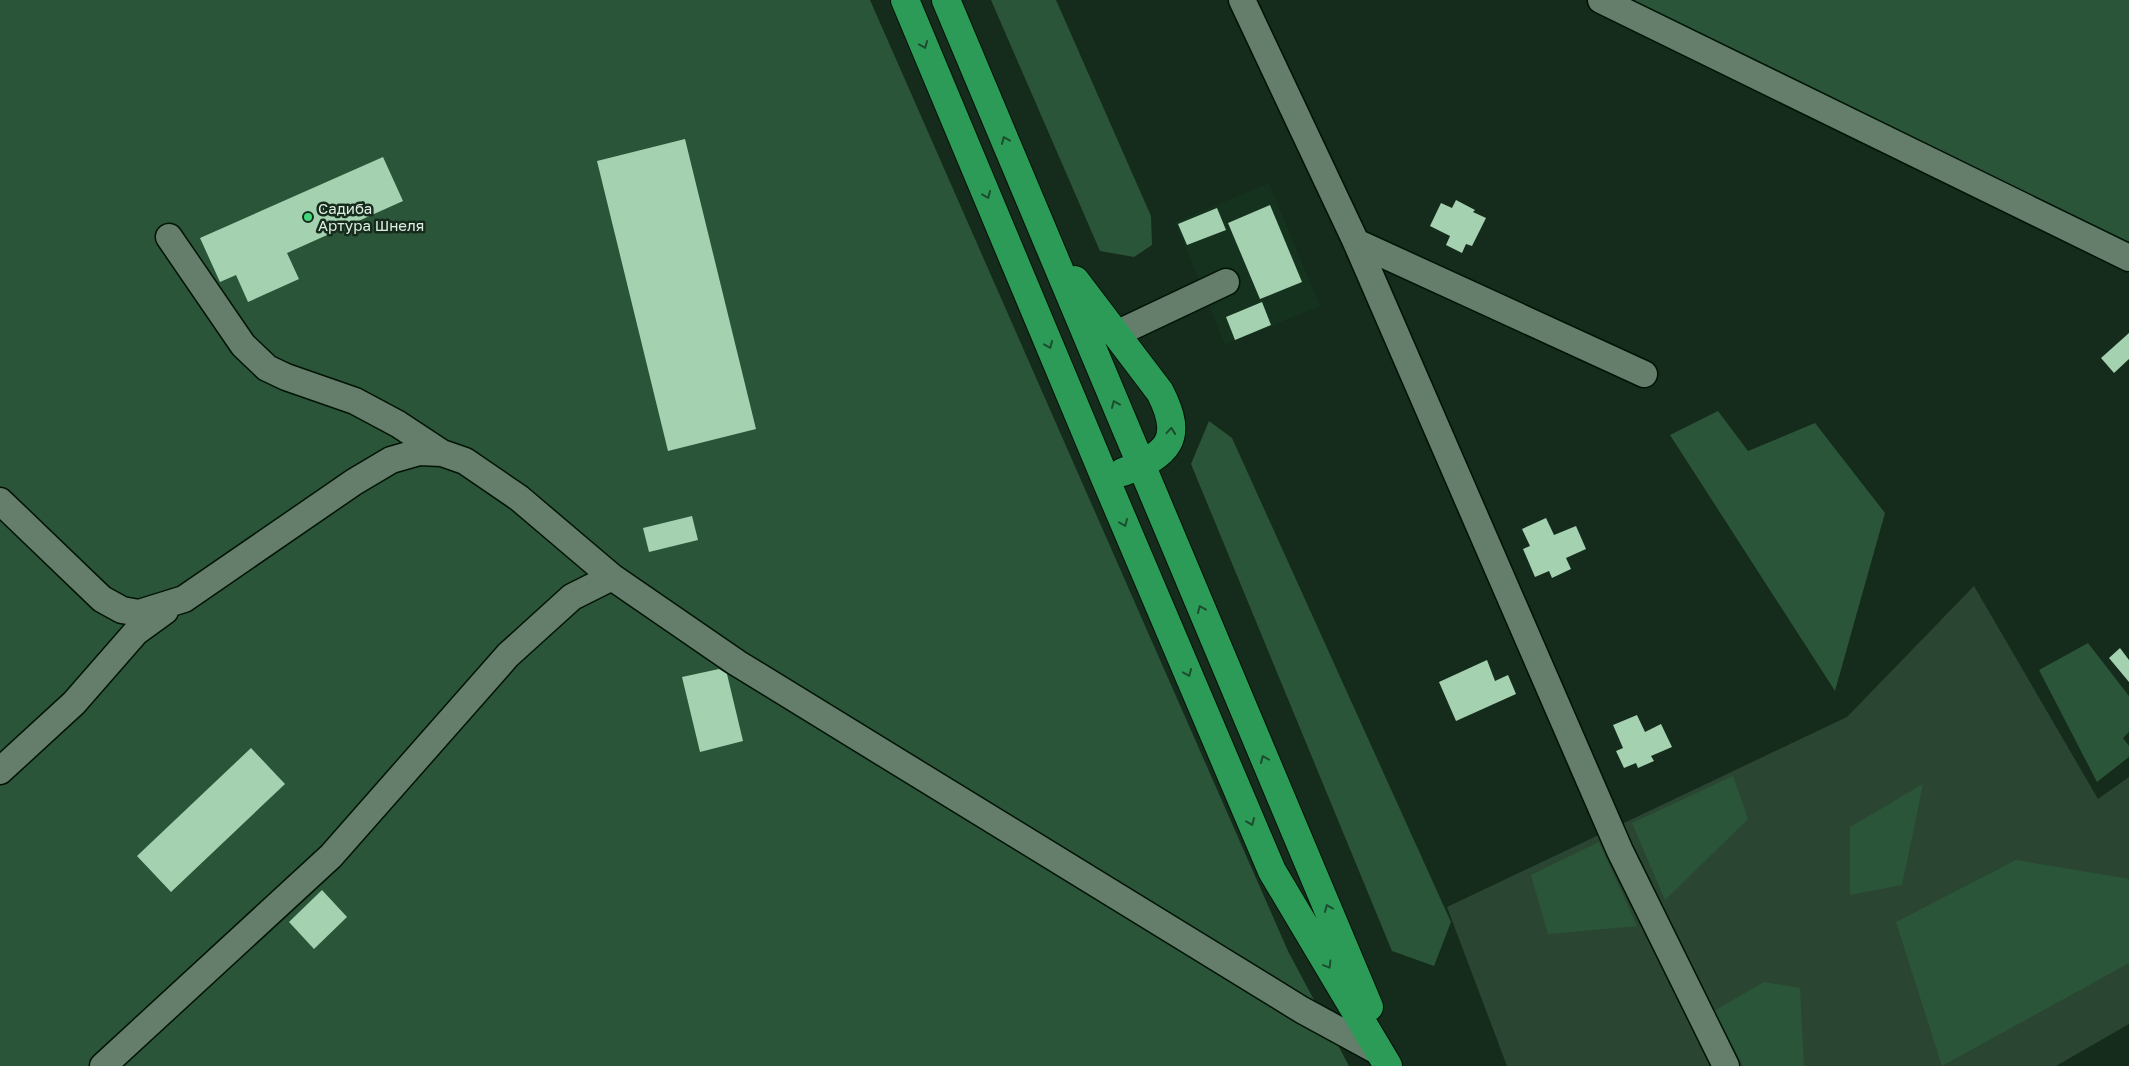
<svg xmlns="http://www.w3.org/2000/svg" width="2129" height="1066" font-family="'Golos Text',sans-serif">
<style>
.built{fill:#15321e}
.green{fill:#2a4632}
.forest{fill:#2b5538}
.building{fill:#a4d1af}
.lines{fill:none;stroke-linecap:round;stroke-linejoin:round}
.minor-casing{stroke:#011306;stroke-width:29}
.highway-casing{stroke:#011306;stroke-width:30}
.minor{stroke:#657d6b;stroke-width:26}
.highway{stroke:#2d9b58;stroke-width:28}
.oneway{stroke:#1c4d2e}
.poi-dot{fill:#42d77c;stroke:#152b1c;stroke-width:2}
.labels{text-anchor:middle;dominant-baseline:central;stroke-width:5;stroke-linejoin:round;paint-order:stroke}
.poi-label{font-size:15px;fill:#e0ede3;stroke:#152b1c;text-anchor:start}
</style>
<rect width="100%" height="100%" fill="#152b1c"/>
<path class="built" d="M1269,183L1320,306L1225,345L1175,222Z"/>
<path class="green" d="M1974,586L2098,799L2129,777V1024L2056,1066H1507L1447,907L1847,717Z"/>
<path class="forest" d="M0,0H870L1288,951L1349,1066H0Z
M991,0H1056L1151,216L1152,245L1134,257L1100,251Z
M1612,0H2129V253Z
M1718,411L1748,451L1815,423L1885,513L1835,691L1670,435Z
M1209,421L1232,438L1451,922L1434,966L1392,951L1191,464Z
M2088,643L2129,696V732L2123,738L2129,746V757L2097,782L2039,670Z
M1733,776L1748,819L1665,900L1632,823Z
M1923,784L1902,885L1850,895V827Z
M1599,842L1637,926L1548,934L1531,875Z
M2016,860L2129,879V963L1942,1066L1896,922Z
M1764,982L1800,988L1804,1066H1743L1714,1011Z"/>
<path class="building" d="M685,139L756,429L668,451L597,161Z
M383,157L403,201L287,253L299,279L248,302L236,275L220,282L200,238Z
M1456,200L1475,210L1473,212L1486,218L1472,246L1466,244L1462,253L1446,245L1450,236L1430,226L1441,203L1452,208Z
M1270,205L1302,282L1260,299L1228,223Z
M1217,208L1226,230L1187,245L1178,224Z
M1262,302L1271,325L1235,340L1226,317Z
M2129,333V359L2114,373L2101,358Z
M692,516L698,540L649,552L643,528Z
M1546,518L1554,535L1576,526L1586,549L1566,558L1571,569L1552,578L1549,571L1535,577L1523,549L1530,546L1522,529Z
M2120,648L2129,660V682L2109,658Z
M1487,660L1495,681L1508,675L1516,694L1456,721L1439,682Z
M719,669L727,674L743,741L700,752L682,677Z
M1637,715L1645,732L1661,724L1672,747L1651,756L1654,761L1638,768L1636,763L1624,768L1616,751L1623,748L1613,725Z
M251,748L285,784L171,892L137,856Z
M322,890L347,917L314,949L289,922Z"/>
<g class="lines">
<defs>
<path id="minor" d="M1242,0L1356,242L1620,851L1726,1066
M1601,0L2129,258
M169,237L243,345L267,368L286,377L355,401L398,424L442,453
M1356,242L1644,374
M1116,334L1226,282
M0,501L102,599L122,610L139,613L184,599L354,482L391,460L419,452L442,453L465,461L519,498L612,577L737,663L1302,1010L1381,1053
M0,771L74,703L136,632L165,611
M103,1066L331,856L508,655L572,597L612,577"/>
<path id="highway" d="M905,0L1105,478L1272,871L1388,1066
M946,0L1369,1007
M1075,280L1160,392C1184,439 1169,454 1123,472"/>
</defs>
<use href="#minor" class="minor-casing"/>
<use href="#highway" class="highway-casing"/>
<use href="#minor" class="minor"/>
<use href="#highway" class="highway"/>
</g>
<defs><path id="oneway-chevron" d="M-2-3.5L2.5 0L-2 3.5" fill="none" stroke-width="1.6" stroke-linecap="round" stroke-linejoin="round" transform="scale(1.25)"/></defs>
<g class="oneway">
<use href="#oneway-chevron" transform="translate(924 45) rotate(67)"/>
<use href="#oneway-chevron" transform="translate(1005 140) rotate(-113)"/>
<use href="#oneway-chevron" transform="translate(987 195) rotate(67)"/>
<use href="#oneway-chevron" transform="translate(1049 345) rotate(67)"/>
<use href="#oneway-chevron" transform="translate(1115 404) rotate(-113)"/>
<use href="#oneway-chevron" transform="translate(1171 431) rotate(-85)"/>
<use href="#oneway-chevron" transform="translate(1124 523) rotate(67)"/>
<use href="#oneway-chevron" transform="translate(1201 609) rotate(-113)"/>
<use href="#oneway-chevron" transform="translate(1188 673) rotate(67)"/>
<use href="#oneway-chevron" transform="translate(1264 759) rotate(-113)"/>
<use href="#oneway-chevron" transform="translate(1251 822) rotate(67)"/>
<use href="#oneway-chevron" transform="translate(1328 908) rotate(-113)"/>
<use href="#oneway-chevron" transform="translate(1328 965) rotate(59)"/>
</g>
<circle class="poi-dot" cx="308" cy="217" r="5"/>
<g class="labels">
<g class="poi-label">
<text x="318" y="208">Садиба<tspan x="318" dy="17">Артура Шнеля</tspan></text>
</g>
</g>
</svg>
